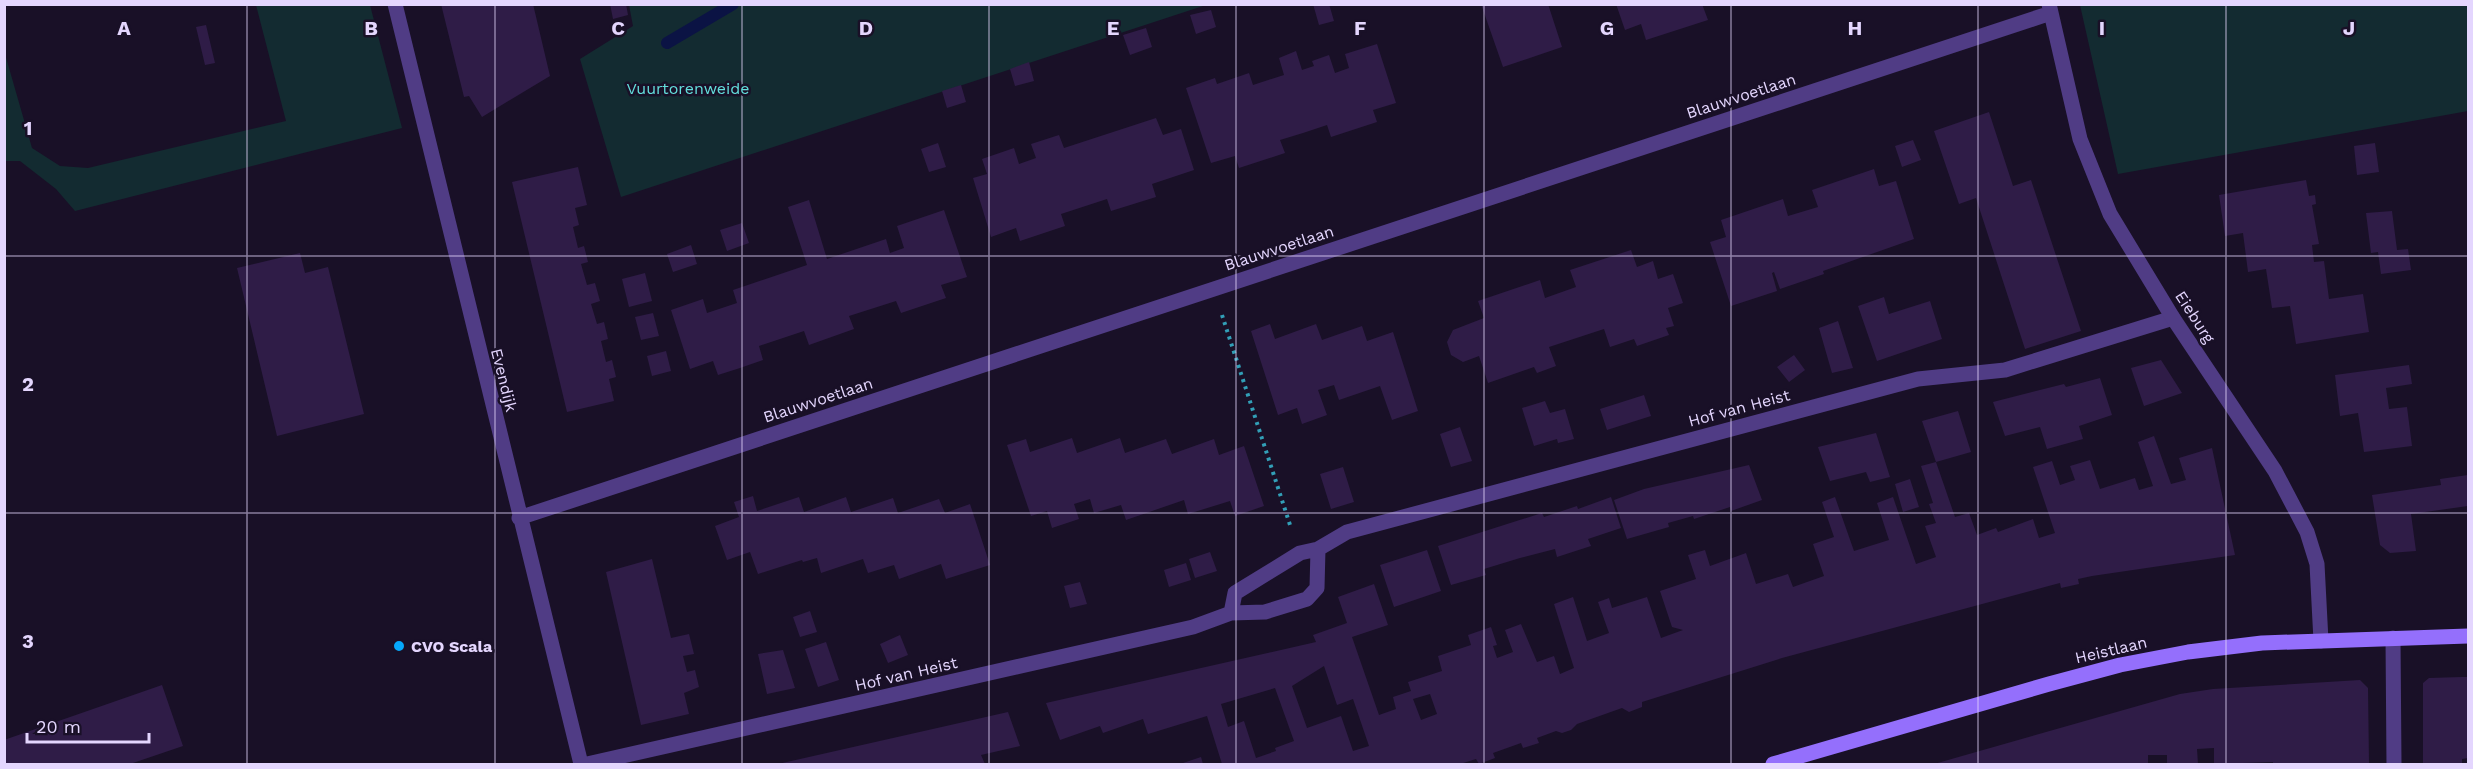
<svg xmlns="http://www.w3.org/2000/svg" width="2473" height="769" font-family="'Work Sans',sans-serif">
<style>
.green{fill:#132b31}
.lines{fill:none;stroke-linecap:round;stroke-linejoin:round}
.stream{stroke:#0b1344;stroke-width:12}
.building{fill:#2f1c47;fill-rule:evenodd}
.path{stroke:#329fb7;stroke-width:4;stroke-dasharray:3 4.5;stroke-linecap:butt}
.service{stroke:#503c85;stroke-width:15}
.minor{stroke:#503c85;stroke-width:15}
.secondary{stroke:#946ffc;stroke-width:15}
.grid{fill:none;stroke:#e4d6fe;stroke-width:1.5;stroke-opacity:0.55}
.poi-dot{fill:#06a8fb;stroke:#191027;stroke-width:2}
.labels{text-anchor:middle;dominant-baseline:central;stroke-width:5;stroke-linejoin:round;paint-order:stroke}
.park-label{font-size:16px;fill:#63dedc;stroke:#191027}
.street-label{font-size:16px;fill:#e4d6fe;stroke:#191027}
.poi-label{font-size:16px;font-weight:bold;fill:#e4d6fe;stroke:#191027;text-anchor:start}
.grid-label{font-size:20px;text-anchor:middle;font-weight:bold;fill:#e4d6fe;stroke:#191027;stroke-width:5;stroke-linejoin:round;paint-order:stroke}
</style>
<rect width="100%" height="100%" fill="#191027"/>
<path class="green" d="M256,5H370L402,128L75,211L56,189L20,161H5V54L32,148L60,166L88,168L286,121Z
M629,5H1206L621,197L580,59L633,26Z
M2080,5H2468V111L2118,174Z"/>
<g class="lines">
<path class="stream" d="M667,43L733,4"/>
</g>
<path class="building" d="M441,4H533L550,76L482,117L469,96L464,97Z
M610,4H626L628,15L613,19Z
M1313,4H1329L1334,21L1319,25Z
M1481,4H1548L1562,47L1503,67Z
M1616,4H1702L1708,20L1646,40L1641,24L1625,30Z
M1211,10L1216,27L1196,34L1190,15Z
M206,25L215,63L205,65L196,27Z
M1146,28L1152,47L1130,55L1123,35Z
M1377,44L1396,103L1373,110L1377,122L1331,137L1327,125L1303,133L1280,140L1285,153L1239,168L1235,156L1211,163L1186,88L1215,78L1217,84L1249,73L1253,85L1284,75L1279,58L1296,51L1302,70L1314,66L1312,61L1329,55L1335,73L1349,68L1345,54Z
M1029,62L1034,81L1015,86L1010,69Z
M961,85L966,102L947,108L942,91Z
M1989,112L2013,186L2031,180L2081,331L2025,349L1976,198L1959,204L1934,131Z
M1156,118L1163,135L1181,129L1194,170L1152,184L1156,197L1111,211L1107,199L1061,214L1065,226L1020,241L1016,228L991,237L973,178L987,174L982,159L1014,148L1019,164L1036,158L1031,144L1059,135L1064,148Z
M1913,140L1921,160L1902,167L1895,146Z
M938,143L946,167L929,172L921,149Z
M2375,143L2379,172L2357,175L2354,146Z
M578,167L587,205L575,208L579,225L573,227L578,248L584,246L588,262L581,264L587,285L595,283L600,301L591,304L597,324L604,322L608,339L601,341L606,362L612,360L616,377L609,379L614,401L567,412L512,182Z
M1874,169L1879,186L1896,181L1914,239L1823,271L1824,274L1780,289L1774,272L1772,273L1777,291L1731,306L1710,242L1726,237L1721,220L1783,199L1788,216L1818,207L1812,190Z
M2306,180L2309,196L2315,195L2316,204L2312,205L2319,244L2312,245L2314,262L2324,261L2329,299L2363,294L2369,332L2296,344L2290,306L2272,308L2266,269L2248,272L2243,233L2225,236L2219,195Z
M809,200L827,259L886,239L890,253L904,248L897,226L944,210L967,277L941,285L946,298L901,313L896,301L849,316L854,329L809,345L804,331L759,346L763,360L740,368L718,375L713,361L690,369L671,310L703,299L707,313L737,303L733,290L807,265L788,207Z
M2392,211L2397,250L2408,249L2411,270L2381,274L2378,252L2371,253L2366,213Z
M742,223L749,243L727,251L720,230Z
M691,245L697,264L673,272L667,254Z
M1631,250L1637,267L1653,261L1658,279L1673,274L1683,303L1668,308L1674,326L1666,328L1669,335L1637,346L1634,339L1610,347L1604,329L1549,347L1556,366L1537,373L1534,367L1488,383L1479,356L1463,362L1451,355L1447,342L1453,330L1484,318L1478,301L1540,280L1545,298L1576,287L1570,270Z
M300,253L305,273L328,267L364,414L277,436L237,268Z
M645,273L652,301L629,307L622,279Z
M1884,297L1889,314L1930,301L1942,339L1877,361L1858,306Z
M653,313L659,336L641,340L635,317Z
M1838,321L1853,368L1832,373L1819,328Z
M1270,324L1275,339L1316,324L1322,340L1362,326L1367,341L1393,332L1418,411L1392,420L1380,386L1339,400L1334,385L1318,390L1327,415L1302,424L1297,408L1278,415L1251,331Z
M666,351L671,371L652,376L647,356Z
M1794,355L1805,370L1789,382L1777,367Z
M2161,360L2182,393L2144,406L2131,368Z
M2409,365L2412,384L2386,388L2389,409L2407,407L2412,446L2364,452L2358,413L2340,416L2335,375Z
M2100,378L2112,415L2079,426L2083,439L2047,449L2040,427L2005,436L1993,402L2064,384L2066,387Z
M1644,395L1651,416L1607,430L1600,409Z
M1545,401L1550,413L1565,409L1574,439L1558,443L1557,439L1534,446L1522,408Z
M1958,411L1971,452L1936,462L1922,421Z
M1460,427L1472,461L1451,467L1440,434Z
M1876,433L1890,477L1870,482L1866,472L1830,481L1818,447Z
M2154,436L2171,484L2186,480L2179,458L2212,448L2235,555L2092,576L2078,579L2079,584L2061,588L2060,583L2056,584L1782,658L1642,702V707L1629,712L1622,708L1577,724L1571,730L1562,733L1556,731L1537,738L1539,743L1523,748L1521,743L1493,753L1495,758L1479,764L1476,759L1460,764H1222L1207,716L1148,734L1143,719L1103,733L1100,726L1060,740L1046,703L1316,642L1313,635L1347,623L1338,597L1374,584L1388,625L1352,637L1379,715L1396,709L1393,697L1411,691L1408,682L1442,671L1438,656L1471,645L1468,635L1491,627L1497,645L1493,646L1497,658L1513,652L1505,630L1521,624L1537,662L1554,656L1560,674L1574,668L1554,604L1573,597L1587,641L1609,633L1598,602L1609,598L1612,608L1647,597L1661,638L1683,630L1672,627L1660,591L1696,579L1688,555L1705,550L1710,566L1746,553L1756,584L1788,574L1793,587L1824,576L1813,544L1834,537L1822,502L1835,497L1854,551L1889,540L1877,503L1893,497L1916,564L1936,557L1925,526L1936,523L1929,504L1933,503L1921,466L1936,462L1955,517L1969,513L1977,535L1996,528L1998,532L2033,519L2039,538L2055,533L2033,467L2052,461L2060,485L2075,480L2070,466L2090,460L2100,489L2135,478L2139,490L2153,486L2138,442ZM1324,666L1337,705L1353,699L1369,746L1353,751L1341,716L1307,728L1292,686ZM1275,688L1294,741L1275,748L1276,751L1256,758L1244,721L1228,727L1221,704ZM1430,694L1437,714L1421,720L1413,699Z
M1072,438L1077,453L1120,438L1125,453L1166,439L1172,454L1214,439L1219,455L1244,446L1264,506L1235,516L1230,501L1188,514L1184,500L1126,520L1121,505L1094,513L1090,499L1074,504L1079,519L1052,528L1047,511L1031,516L1007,445L1026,439L1030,452Z
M1749,465L1762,500L1731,511L1730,507L1694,519L1693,516L1668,523L1669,527L1627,539L1614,500L1644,489Z
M1343,467L1354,502L1331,509L1320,474Z
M2468,475V506L2411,514L2416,551L2390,553L2380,545L2372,495L2441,485L2440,479Z
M1910,479L1919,507L1903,512L1895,484Z
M753,496L757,511L799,497L804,512L846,497L851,512L893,498L898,513L939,499L945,513L970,504L990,565L946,579L941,564L899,579L894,565L868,573L863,559L821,573L817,558L803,562L802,560L758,574L750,552L727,560L715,526L739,517L734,502Z
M1611,497L1621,528L1588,539L1591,546L1557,557L1555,549L1520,558L1484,569L1486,575L1451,585L1438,546L1542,513L1544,517L1577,506L1578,509Z
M1427,550L1441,591L1394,607L1380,565Z
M1210,552L1217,571L1195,578L1189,559Z
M652,559L671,638L689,634L694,654L683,656L687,672L695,670L699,687L684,693L689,714L641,725L606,572Z
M1186,563L1191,580L1169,587L1164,570Z
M1080,582L1087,604L1070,608L1064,586Z
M810,611L817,632L800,637L793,617Z
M900,635L908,655L888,663L880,644Z
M826,642L839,680L818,687L805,649Z
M783,650L795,688L767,694L758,654Z
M2462,677H2468V758L2462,759V764H2423V683L2429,678Z
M2360,680L2368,688L2369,764H2273V762L2214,764V748L2197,749L2198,764H2167V755H2148V764H1934L2180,694L2213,689Z
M162,685L183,746L130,764H4V740Z
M1008,712L1020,746L981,755L985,764H778Z
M1201,757L1203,764H1180Z"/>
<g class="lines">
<path class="path" d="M1222,315L1291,528"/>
<path class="service" d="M1231,613L1235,593L1300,553L1318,549L1347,532L1918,379L2005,370L2173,318
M587,764L1193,627L1231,613L1265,612L1307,599L1317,588L1318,549"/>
<path class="minor" d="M395,4L581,764
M2049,4L2080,139L2110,214L2173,318L2275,471L2307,532L2317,564L2321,641
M519,518L2051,13
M2393,638L2394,764"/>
<path class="secondary" d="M1773,764L2049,684L2120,665L2188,652L2262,643L2468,636"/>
</g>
<path class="grid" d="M247,4V764M495,4V764M742,4V764M989,4V764M1236,4V764M1484,4V764M1731,4V764M1978,4V764M2226,4V764M4,256H2468M4,513H2468"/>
<circle class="poi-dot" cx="399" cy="646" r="6"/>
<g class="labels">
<g class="park-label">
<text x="688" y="88">Vuurtorenweide</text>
</g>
<g class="street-label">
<text transform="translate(1741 96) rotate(-18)">Blauwvoetlaan</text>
<text transform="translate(1279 248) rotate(-18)">Blauwvoetlaan</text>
<text transform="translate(2195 317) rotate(57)">Eieburg</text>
<text transform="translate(504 380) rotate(76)">Evendijk</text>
<text transform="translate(818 400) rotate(-18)">Blauwvoetlaan</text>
<text transform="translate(1739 408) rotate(-15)">Hof van Heist</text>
<text transform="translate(2111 650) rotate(-13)">Heistlaan</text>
<text transform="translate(906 674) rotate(-13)">Hof van Heist</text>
</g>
<g class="poi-label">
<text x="411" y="646">CVO Scala</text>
</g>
</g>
<g class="grid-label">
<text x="124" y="35">A</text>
<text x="371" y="35">B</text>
<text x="618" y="35">C</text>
<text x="866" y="35">D</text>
<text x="1113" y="35">E</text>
<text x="1360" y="35">F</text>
<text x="1607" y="35">G</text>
<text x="1855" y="35">H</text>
<text x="2102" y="35">I</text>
<text x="2349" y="35">J</text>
<text x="28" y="135">1</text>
<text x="28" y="391">2</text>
<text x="28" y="648">3</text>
</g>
<rect width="2473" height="769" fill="none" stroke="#e4d6fe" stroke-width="12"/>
<path d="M27 733v9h122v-9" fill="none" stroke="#e4d6fe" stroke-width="3"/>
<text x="36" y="733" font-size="18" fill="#e4d6fe" stroke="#191027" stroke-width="4.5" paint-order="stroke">20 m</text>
</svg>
